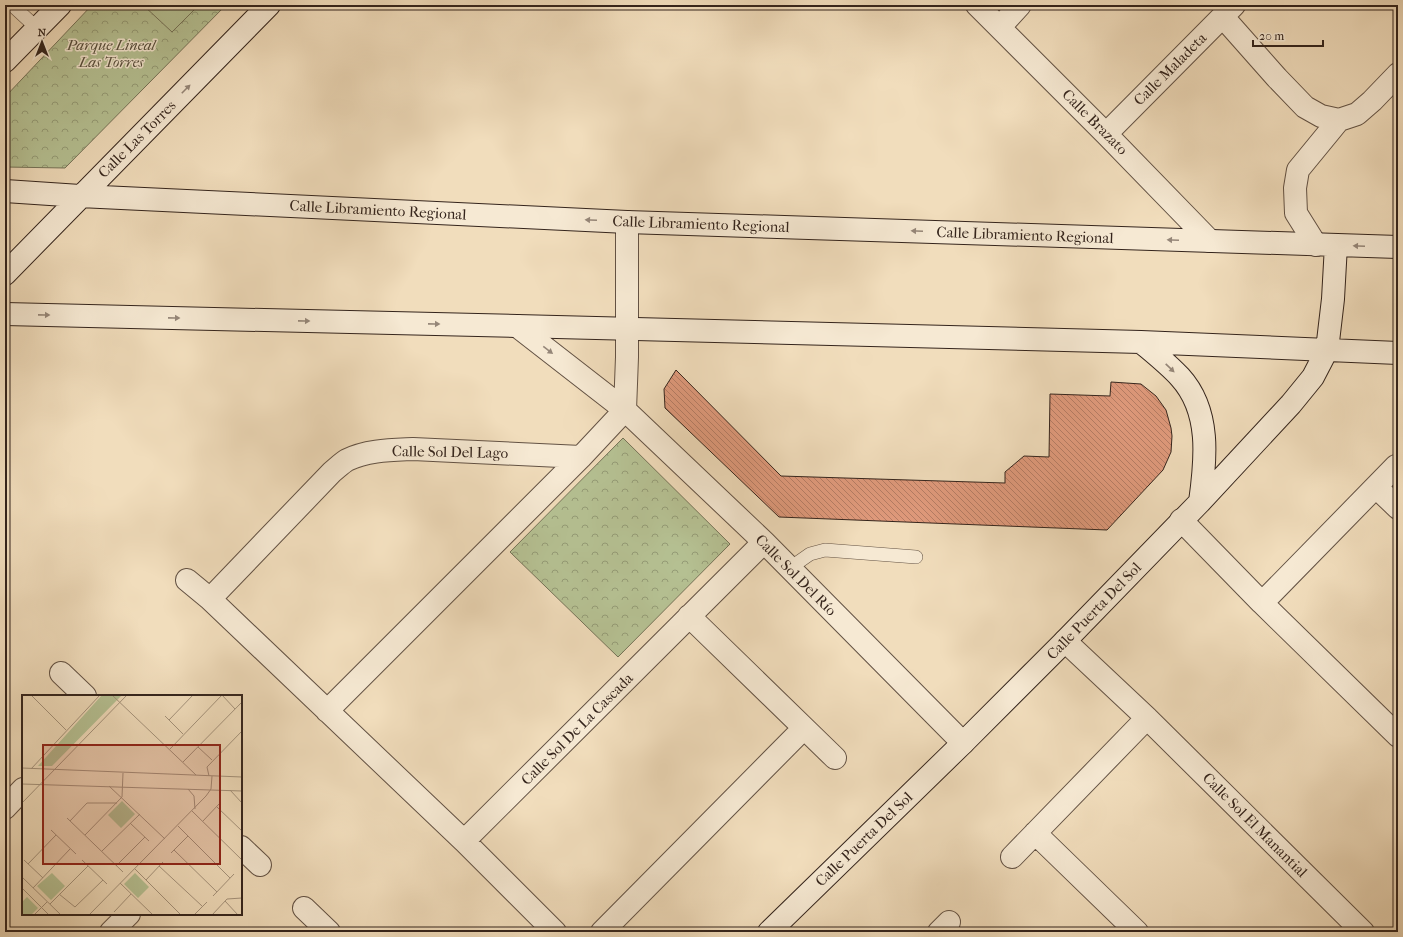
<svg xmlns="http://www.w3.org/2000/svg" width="1403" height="937" font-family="'IM FELL French Canon',serif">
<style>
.park{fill:url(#park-crowns);stroke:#757358}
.pitch{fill:#b6c294;stroke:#757358}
.building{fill:url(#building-back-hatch);stroke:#34241c}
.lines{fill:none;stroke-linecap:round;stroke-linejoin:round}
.lane-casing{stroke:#635244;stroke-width:14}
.street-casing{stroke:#635244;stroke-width:24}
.secondary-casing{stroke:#34241c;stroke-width:24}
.lane{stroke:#f6e9d3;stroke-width:13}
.street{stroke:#f6e9d3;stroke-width:22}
.secondary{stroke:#f6e9d3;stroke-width:22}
.oneway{fill:#958678}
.labels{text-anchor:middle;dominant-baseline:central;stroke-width:3;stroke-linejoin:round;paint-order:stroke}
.park-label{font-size:15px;font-style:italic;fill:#544c3a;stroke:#f6e9d3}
.street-label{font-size:15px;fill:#34241c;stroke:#f6e9d3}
.inset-road{fill:none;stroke:#a5937c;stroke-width:1}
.view{fill:#8f2418;fill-opacity:0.15;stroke:#8f2418;stroke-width:2}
.inset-edge{fill:none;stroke:#34241c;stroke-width:2}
</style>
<defs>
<pattern id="park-crowns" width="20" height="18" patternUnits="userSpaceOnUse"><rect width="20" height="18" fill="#b6c294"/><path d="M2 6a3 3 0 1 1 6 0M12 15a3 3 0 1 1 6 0" fill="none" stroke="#959d78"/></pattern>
<pattern id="building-back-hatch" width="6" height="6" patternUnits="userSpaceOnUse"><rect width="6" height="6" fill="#e09a7c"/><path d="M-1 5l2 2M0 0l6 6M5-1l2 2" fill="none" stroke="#b67d65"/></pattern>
</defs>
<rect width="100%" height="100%" fill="#f1ddbc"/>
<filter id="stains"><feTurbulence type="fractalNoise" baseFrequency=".005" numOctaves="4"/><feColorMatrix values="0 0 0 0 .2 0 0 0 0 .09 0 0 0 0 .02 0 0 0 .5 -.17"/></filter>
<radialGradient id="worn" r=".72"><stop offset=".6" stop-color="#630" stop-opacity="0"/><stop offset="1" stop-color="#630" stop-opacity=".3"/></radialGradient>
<path class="park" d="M92,5H226L65,168L5,167V97Z
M623,438L730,544L618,657L510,552Z"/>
<path class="pitch" d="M143,5H199L172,32Z"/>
<path class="building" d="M676,370L781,476L1005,483V472L1024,456L1049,457L1050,394L1110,396L1111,382L1141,384L1156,396L1166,410L1171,428L1172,436L1171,452L1163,470L1107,530L779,517L665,408L664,389Z"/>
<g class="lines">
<defs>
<path id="lane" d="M12,5L38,29
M790,568L810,554L825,550L916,557"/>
<path id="street" d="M977,5L1106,134L1210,241
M1223,17L1277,78L1305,107L1321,116L1339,120
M1000,27L1020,5
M1339,120L1357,114L1372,101L1398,74
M1106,134L1234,5
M1316,245L1296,213L1295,188L1298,170L1339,120
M517,326L625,410L764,542L963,743
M625,410L627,357V222
M1376,487L1398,508
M1181,520L1262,603L1398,736
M187,580L210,599L464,841L555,932
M210,599L332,472C337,468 342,463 347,460C367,450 392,450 413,449L581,457
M1262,603L1396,466
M689,616L835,758
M1065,641L1147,718L1363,932
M61,673L85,696
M327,711L581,457L625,410
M5,808L23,789
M1035,833L1137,932
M464,841L764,542
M241,847L260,865
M1012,857L1147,718
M304,908L329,932
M111,932L129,914
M602,932L804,728
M939,932L949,922"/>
<path id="secondary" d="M5,61L60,5
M5,191L80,196L627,222L1398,247
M5,274L269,5
M5,314L517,326L1141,342L1398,353
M1141,342C1154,353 1168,364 1180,377C1211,411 1206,459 1200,502
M769,932L963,743L1065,641L1200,502L1291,404L1313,377L1327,350L1333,299L1336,245"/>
</defs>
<use href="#lane" class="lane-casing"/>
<use href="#street" class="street-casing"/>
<use href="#secondary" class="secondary-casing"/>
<use href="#lane" class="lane"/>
<use href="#street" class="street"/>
<use href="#secondary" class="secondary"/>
</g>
<defs><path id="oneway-solid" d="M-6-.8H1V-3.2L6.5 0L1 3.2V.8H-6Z"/></defs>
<g class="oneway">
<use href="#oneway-solid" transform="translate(186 89) rotate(-45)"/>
<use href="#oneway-solid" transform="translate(591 220) rotate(-177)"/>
<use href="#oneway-solid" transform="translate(917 231) rotate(-178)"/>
<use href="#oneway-solid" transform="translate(1173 240) rotate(-178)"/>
<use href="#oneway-solid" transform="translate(1359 246) rotate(-178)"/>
<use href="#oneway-solid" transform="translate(44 315) rotate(1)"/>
<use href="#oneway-solid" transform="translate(174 318) rotate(1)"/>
<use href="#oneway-solid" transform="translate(304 321) rotate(1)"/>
<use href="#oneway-solid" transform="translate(434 324) rotate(1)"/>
<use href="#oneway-solid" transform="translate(548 350) rotate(38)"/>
<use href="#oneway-solid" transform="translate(1170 368) rotate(44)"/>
</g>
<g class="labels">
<g class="park-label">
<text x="111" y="45">Parque Lineal<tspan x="111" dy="17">Las Torres</tspan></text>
</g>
<g class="street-label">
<text transform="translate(1170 69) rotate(-45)">Calle Maladeta</text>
<text transform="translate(1095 122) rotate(45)">Calle Brazato</text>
<text transform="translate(137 139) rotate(-45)">Calle Las Torres</text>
<text transform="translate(378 210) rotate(3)">Calle Libramiento Regional</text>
<text transform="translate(701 224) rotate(2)">Calle Libramiento Regional</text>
<text transform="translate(1025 235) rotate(2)">Calle Libramiento Regional</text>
<text transform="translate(450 452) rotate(1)">Calle Sol Del Lago</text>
<text transform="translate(796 575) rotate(45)">Calle Sol Del Río</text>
<text transform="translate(1094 611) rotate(-46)">Calle Puerta Del Sol</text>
<text transform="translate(577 729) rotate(-45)">Calle Sol De La Cascada</text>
<text transform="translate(1255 825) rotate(45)">Calle Sol El Manantial</text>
<text transform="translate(864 839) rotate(-44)">Calle Puerta Del Sol</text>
</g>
</g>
<g transform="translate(22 695)">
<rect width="220" height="220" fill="#f1ddbc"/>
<path d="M80,0H100L30,71H16ZM100,106L113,119L99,133L86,120ZM30,178L43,191L29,205L15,191ZM113,178L127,192L116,203L102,189ZM5,202L16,213L9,220H0V207Z" fill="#b6c294"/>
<path d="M66,17L73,24L56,41L50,34ZM47,38L53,44L43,54L37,48Z" fill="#b6c294"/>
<path class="inset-road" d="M9,0L44,35M90,0L174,80M200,0L213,14M143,21L161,39M147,25L171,0M176,52L190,65M148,54L200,0M161,67L220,7M0,73L220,82M9,74L78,0M187,81L185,72L220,36M0,89L220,96M87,91L143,144M166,94L172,101L173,114M208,95L220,108M100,102L101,78M0,108L105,0M195,112L220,136M170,116L220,165M45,123L101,177M48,126L65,108H95M181,126L197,109M108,128L127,146M156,131L208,183M29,135L54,159M63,140L100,102M152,155L195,197M80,156L118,119M149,158L166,141M2,165L21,183M60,165L85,189M6,169L34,140M94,171L123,142M137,171L180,211M113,174L159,220M0,182L39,220M124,185L141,167M98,188L131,220M0,193L27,220M11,193L48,154M37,199L53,212L81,185M191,201L212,179M203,206L216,220M28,209L66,171M92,217L109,199M12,220L25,207M67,220L184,101L189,94L190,81M172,220L185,207M190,220L205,204L220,203"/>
<path class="view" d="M21,50H198V169H21Z"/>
<rect width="220" height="220" class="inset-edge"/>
</g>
<rect width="1403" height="937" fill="none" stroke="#f1ddbc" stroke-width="20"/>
<rect x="6" y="6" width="1391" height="925" fill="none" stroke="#34241c" stroke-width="2"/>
<rect x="10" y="10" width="1383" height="917" fill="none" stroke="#34241c"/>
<g transform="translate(42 42)" stroke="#f6e9d3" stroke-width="3" paint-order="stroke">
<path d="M0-3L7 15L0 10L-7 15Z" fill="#34241c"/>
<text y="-6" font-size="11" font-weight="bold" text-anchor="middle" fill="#34241c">N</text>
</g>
<path d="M1253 40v6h70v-6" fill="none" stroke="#34241c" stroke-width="2"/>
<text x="1259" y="40" font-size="12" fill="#34241c" stroke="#f6e9d3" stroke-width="3" paint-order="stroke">20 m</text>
<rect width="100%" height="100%" filter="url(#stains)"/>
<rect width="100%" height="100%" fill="url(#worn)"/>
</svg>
